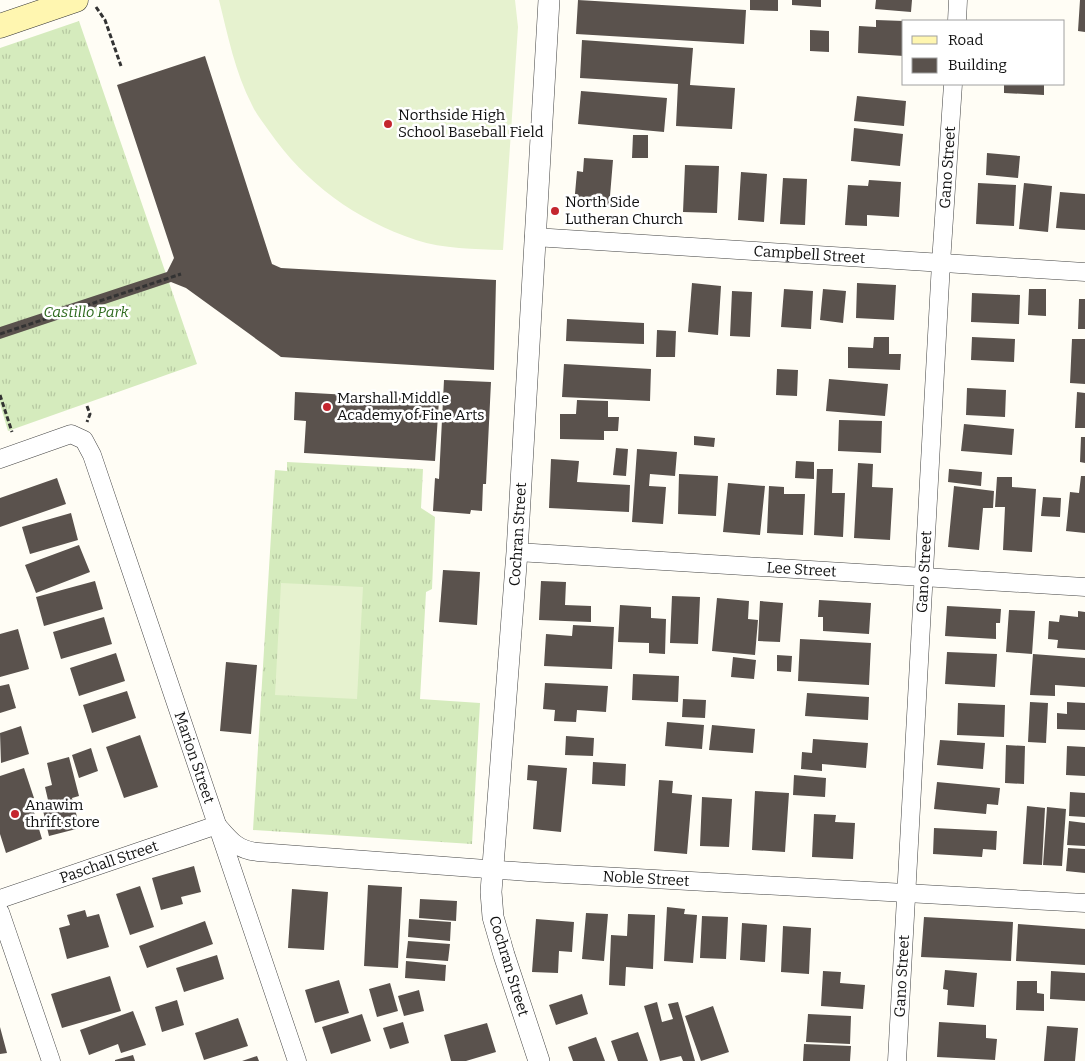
<svg xmlns="http://www.w3.org/2000/svg" width="1085" height="1061" font-family="Bitter,serif">
<style>
.grass{fill:url(#grass-tufts)}
.pitch{fill:#e6f2cf}
.building{fill:#5a524d}
.lines{fill:none;stroke-linecap:round;stroke-linejoin:round}
.minor-casing{stroke:#444;stroke-width:19}
.tertiary-casing{stroke:#444;stroke-width:22}
.secondary-casing{stroke:#333;stroke-width:25}
.path{stroke:#333;stroke-width:3;stroke-dasharray:5 2.5;stroke-linecap:butt}
.minor{stroke:#fff;stroke-width:18}
.tertiary{stroke:#fff;stroke-width:21}
.secondary{stroke:#fff6b0;stroke-width:24}
.poi-dot{fill:#c4262e;stroke:#fff;stroke-width:2}
.labels{text-anchor:middle;dominant-baseline:central;stroke-width:5;stroke-linejoin:round;paint-order:stroke}
.poi-label{font-size:15px;fill:#111;stroke:#fff;text-anchor:start}
.street-label{font-size:15px;fill:#111;stroke:#fff}
.park-label{font-size:15px;font-style:italic;fill:#2f6b1f;stroke:#fff}
</style>
<defs>
<pattern id="grass-tufts" width="24" height="20" patternUnits="userSpaceOnUse" patternTransform="scale(1.25)"><rect width="24" height="20" fill="#d5ebbd"/><path d="M3 7l-1-3M5 7V3M7 7l1-3M15 17l-1-3M17 17v-4M19 17l1-3" fill="none" stroke="#b6c8a1"/></pattern>
</defs>
<rect width="100%" height="100%" fill="#fffdf5"/>
<path class="grass" d="M79,21L197,364L8,431L0,404V48Z
M287,462L423,469L421,508L435,517L432,589L426,592L420,699L480,703L472,844L253,830L275,470L287,471Z"/>
<path class="pitch" d="M219,0H515L518,27L503,250C475,249 443,249 416,240C356,220 305,183 269,131C263,122 256,114 252,105C235,72 228,36 219,0Z
M281,583L363,587L357,699L275,695Z"/>
<path class="building" d="M578,0L746,10L744,44L576,34Z
M750,0H778V11L750,10Z
M792,0H821V7L792,5Z
M876,0H912L911,12L875,9Z
M1080,0H1085V32L1078,31Z
M876,20L904,21V56L858,53L859,26L876,27Z
M810,30L829,31V52L810,51Z
M582,40L693,48L690,85L735,88L732,129L676,126L678,84L580,78Z
M205,56L272,264L281,268L496,280L494,370L281,357L186,288L171,282L0,339V327L167,272L174,258L117,85Z
M1004,84H1044V95L1004,93Z
M581,91L667,98L664,132L578,124Z
M857,96L906,101L904,126L854,121Z
M854,128L903,134L900,166L851,161Z
M633,135H648V158H632Z
M987,153L1020,156L1018,178L986,175Z
M584,158L613,160L609,208L574,205L577,171L583,172Z
M685,165L719,166L717,213L683,212Z
M741,172L767,174L764,222L738,220Z
M783,178L807,179L805,225L780,224Z
M869,180L901,182L899,217L867,215V226L845,225L848,185L868,186Z
M978,183L1016,185L1014,226L976,224Z
M1024,183L1052,186L1048,232L1019,229Z
M1060,192L1085,194V230L1056,228Z
M692,283L721,286L718,335L688,332Z
M857,283L896,285L894,320L856,318Z
M784,289L813,291L811,329L781,327Z
M823,289L846,291L843,323L820,320Z
M1029,289H1046V316L1028,315Z
M732,291L752,292L750,337L730,336Z
M972,293L1020,295L1019,324L971,322Z
M1079,299H1085V329H1078Z
M567,319L644,323V344L566,341Z
M657,330L676,331L675,357H656Z
M874,337H889V354H901L900,370L848,368V347L873,348Z
M972,337L1015,339L1014,362L971,360Z
M1072,339H1085V384L1070,383Z
M564,364L651,369L650,401L562,397Z
M777,369L798,370L797,396L776,395Z
M829,379L888,384L885,416L826,411Z
M444,380L491,382L486,484H483L482,511L471,510L470,514L433,511L435,478L439,479Z
M967,388L1006,390L1005,417L966,415Z
M295,392L439,400L435,461L304,453L306,421L294,420Z
M1077,392L1085,393V428H1075Z
M577,400L608,401V417H619L618,431H604V440L560,439V414H576Z
M839,420L882,421L881,453L838,451Z
M964,424L1014,429L1012,455L961,451Z
M694,436L715,438L714,447L694,445Z
M1081,437H1085V463L1080,462Z
M616,448L628,449L626,476L613,475Z
M637,449L677,452L675,476L650,474L649,486L666,487L663,524L632,522Z
M551,459L579,461L577,482L630,485L629,512L549,508Z
M796,461L814,462V479L795,478Z
M858,463L873,464L872,487L893,488L890,540L854,538Z
M817,469H833L832,493H845L843,537L814,535Z
M949,469L982,472L981,486L948,482Z
M679,474L718,476L716,516L678,514Z
M1081,476H1085V533L1066,531L1070,492L1079,493Z
M997,477H1012V487L1036,489L1032,552L1003,550L1005,507H995Z
M57,478L66,504L0,527V498Z
M728,483L765,486L760,535L723,532Z
M769,486L784,487V494H805L803,535L767,533Z
M954,486L994,491L993,508H983L979,550L948,547Z
M1043,497L1061,498L1060,517L1041,516Z
M71,513L78,540L30,554L22,527Z
M79,545L90,572L36,593L25,565Z
M443,570L480,572L477,625L439,622Z
M95,581L103,609L44,626L36,597Z
M541,581L566,582L565,605L591,606V622L539,620Z
M672,596L700,597L698,644L670,643Z
M717,598L749,601L748,619L758,620L755,655L712,651Z
M819,600L871,603L869,634L823,631V617H818Z
M760,601L783,603L780,642L758,641Z
M620,605L651,607V618L666,619L665,654L649,653V643L618,642Z
M947,606L1001,609L1000,623H996V639L945,636Z
M1009,610L1035,611L1032,654L1006,652Z
M1078,611L1085,612V650L1057,648L1058,640L1048,639L1049,621L1059,622L1060,615L1078,617Z
M104,617L112,644L61,659L53,632Z
M573,625L614,627L612,669L544,666L546,634L572,636Z
M18,629L29,669L0,677V634Z
M800,639L871,643L869,685L798,681Z
M947,652L997,654L995,687L945,684Z
M116,653L125,681L79,696L70,668Z
M1033,654L1085,658V687L1055,685V696L1030,695Z
M777,655L792,656L791,672L777,671Z
M733,657L756,660L754,679L731,677Z
M226,662L257,665L251,734L220,731Z
M633,674L679,676L678,702L632,700Z
M545,683L608,686L606,712L577,710L576,722L554,721L555,710L543,709Z
M9,684L16,708L0,713V686Z
M127,691L136,718L92,733L83,705Z
M807,693L869,697L868,720L805,716Z
M683,699L706,700L705,718L682,717Z
M1030,702L1048,703L1046,743L1028,742Z
M1067,702L1085,703V730L1057,729V713L1067,714Z
M958,703L1005,705L1004,737L957,735Z
M667,722L704,725L702,749L665,746Z
M712,725L755,729L753,753L709,750Z
M21,726L29,754L1,763L0,733Z
M140,735L158,787L124,798L106,747Z
M566,736L594,738L593,756L565,755Z
M813,739L868,743L866,768L822,764V771L801,769L802,752L812,753Z
M940,740L985,743L983,769L937,765Z
M1006,745L1025,746L1024,784L1005,783Z
M1067,746L1085,747V776L1066,775Z
M91,748L98,771L79,778L72,755Z
M69,757L79,796L72,798L80,828L49,836L41,802L48,800L45,787L52,785L47,763Z
M593,762L626,764L625,786L592,784Z
M528,765L567,768L561,832L533,829L537,781L527,780Z
M24,768L34,798L30,799L42,839L6,853L0,834V776Z
M794,775L826,778L825,797L793,795Z
M659,780L673,781L672,793L692,795L687,854L654,851Z
M937,782L1000,788L998,805L987,804L986,814L934,809Z
M755,791L789,793L785,852L752,850Z
M1070,792L1085,793V817L1069,816Z
M702,797L732,799L729,847L700,846Z
M1027,806L1045,808L1042,865L1023,864Z
M1047,807L1066,809L1062,866L1043,865Z
M814,814L836,815L835,822L855,823L853,859L812,857Z
M1069,821L1085,823V846L1067,845Z
M934,828L997,831L996,850L983,849L982,857L933,854Z
M1068,848L1085,849V873L1066,871Z
M194,866L201,892L181,897L183,904L161,910L152,878Z
M368,885L402,887L398,968L364,966Z
M140,886L154,927L130,935L116,894Z
M292,889L328,892L324,950L288,948Z
M420,899L457,901L456,921L419,918Z
M667,907L685,909L684,914L697,915L693,963L664,961Z
M85,910L87,917L99,914L109,947L67,959L59,928L70,925L67,915Z
M586,913L608,914L604,961L582,959Z
M628,914L655,915L653,969L626,967L625,986L609,985L611,935L627,936Z
M702,916L728,917L726,959L700,958Z
M924,917L1013,922L1011,961L921,957Z
M409,919L451,922L450,941L408,937Z
M536,919L574,922L572,952L559,951L558,973L532,972Z
M205,921L213,944L147,968L139,946Z
M742,923L767,925L765,962L740,960Z
M1018,924L1085,929V965L1016,961Z
M783,926L811,928L809,974L781,972Z
M408,941L450,944L448,961L406,958Z
M217,955L224,979L184,992L176,968Z
M406,961L446,965L445,981L405,978Z
M945,970L977,973L974,1007L947,1005L948,990L943,989Z
M823,971L841,972L840,983L865,985L863,1009L821,1006Z
M1051,971L1085,973V1001L1050,999Z
M110,976L121,1011L62,1028L51,994Z
M339,980L349,1013L315,1023L305,990Z
M1017,981H1037V993L1044,994V1011L1016,1010Z
M390,983L398,1011L377,1017L369,989Z
M419,990L424,1011L404,1016L398,996Z
M582,994L588,1014L556,1025L549,1005Z
M177,1000L184,1025L162,1032L155,1007Z
M657,1002L662,1022L673,1019L668,1004L678,1002L695,1061H683L681,1056L660,1061L644,1006Z
M713,1006L729,1052L701,1061L685,1016Z
M133,1011L146,1045L121,1053L118,1044L89,1055L80,1030Z
M362,1014L371,1041L331,1054L322,1027Z
M808,1014L851,1016L850,1044L806,1042Z
M238,1018L248,1046L204,1060L195,1033Z
M403,1022L409,1043L390,1049L383,1028Z
M939,1022L986,1025V1038L997,1039L995,1060L937,1057Z
M487,1023L496,1052L466,1061H451L444,1035Z
M1047,1026L1078,1028L1075,1061H1044Z
M0,1027L7,1053L0,1054Z
M638,1032L648,1061H618L611,1041Z
M596,1037L605,1061H573L568,1047Z
M804,1044L851,1046L850,1061H803Z
M133,1055L135,1061H115V1060Z
M257,1056L259,1061H242Z"/>
<g class="lines">
<defs>
<g id="minor">
<path d="M957,21L958,0"/>
<path id="s1" d="M534,237L1085,272"/>
<path id="s2" d="M0,459L71,434L84,440L92,455L297,1061"/>
<path id="s3" d="M517,552L1085,587"/>
<path id="s4" d="M0,899L217,825C230,840 237,850 258,852L528,872L1085,903"/>
<path d="M0,912L51,1061"/>
<path id="s5" d="M897,1061L941,263L953,84"/>
</g>
<g id="tertiary">
<path id="s6" d="M539,1061L504,955L493,917L491,892L517,552L549,0"/>
</g>
<path id="secondary" d="M0,26L76,0"/>
</defs>
<use href="#minor" class="minor-casing"/>
<use href="#tertiary" class="tertiary-casing"/>
<use href="#secondary" class="secondary-casing"/>
<path class="path" d="M96,7L105,20L121,66
M0,334L181,274
M0,395L12,432
M87,406L90,414L87,422"/>
<use href="#minor" class="minor"/>
<use href="#tertiary" class="tertiary"/>
<use href="#secondary" class="secondary"/>
</g>
<g class="poi-dot">
<circle cx="388" cy="124" r="5"/>
<circle cx="555" cy="211" r="5"/>
<circle cx="327" cy="407" r="5"/>
<circle cx="15" cy="814" r="5"/>
</g>
<g class="labels">
<g class="poi-label">
<text x="398" y="115">Northside High<tspan x="398" dy="17">School Baseball Field</tspan></text>
<text x="565" y="202">North Side<tspan x="565" dy="17">Lutheran Church</tspan></text>
<text x="337" y="398">Marshall Middle<tspan x="337" dy="17">Academy of Fine Arts</tspan></text>
<text x="25" y="805">Anawim<tspan x="25" dy="17">thrift store</tspan></text>
</g>
<g class="street-label">
<text stroke="none"><textPath href="#s5" startOffset="895">Gano Street</textPath></text>
<text stroke="none"><textPath href="#s1" startOffset="276">Campbell Street</textPath></text>
<text stroke="none"><textPath href="#s6" startOffset="535">Cochran Street</textPath></text>
<text stroke="none"><textPath href="#s3" startOffset="285">Lee Street</textPath></text>
<text stroke="none"><textPath href="#s5" startOffset="490">Gano Street</textPath></text>
<text stroke="none"><textPath href="#s2" startOffset="426">Marion Street</textPath></text>
<text stroke="none"><textPath href="#s4" startOffset="115">Paschall Street</textPath></text>
<text stroke="none"><textPath href="#s4" startOffset="669">Noble Street</textPath></text>
<text transform="translate(509 966) rotate(73)">Cochran Street</text>
<text stroke="none"><textPath href="#s5" startOffset="85">Gano Street</textPath></text>
</g>
<g class="park-label">
<text x="86" y="312">Castillo Park</text>
</g>
</g>
<rect x="902" y="20" width="162" height="65" fill="#ffffff" stroke="#a0a0a0"/>
<rect x="912" y="36" width="25" height="8" fill="#fff6b0" stroke="#a0a0a0"/>
<text x="948" y="45" font-size="15" fill="#111111">Road</text>
<rect x="912" y="58" width="25" height="15" fill="#5a524d" stroke="#a0a0a0"/>
<text x="948" y="70" font-size="15" fill="#111111">Building</text>
</svg>
